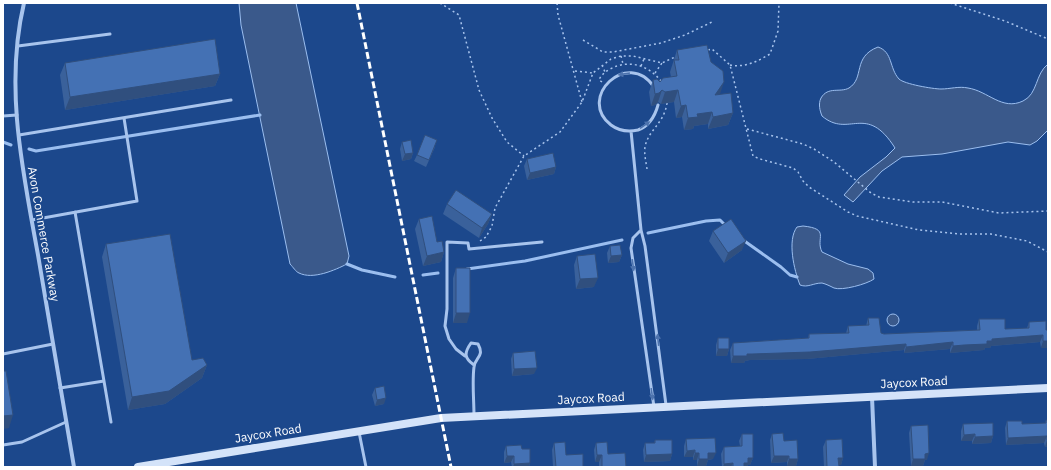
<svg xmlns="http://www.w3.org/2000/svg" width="1051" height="470" font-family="'IBM Plex Sans',sans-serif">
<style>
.water{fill:#3a598b;stroke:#9bbeef}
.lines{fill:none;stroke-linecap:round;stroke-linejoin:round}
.stream{stroke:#9bbeef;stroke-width:3}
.path{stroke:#a8c4ed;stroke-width:1.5;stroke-dasharray:2 3;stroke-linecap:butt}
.lane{stroke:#a8c4ed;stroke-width:3}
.street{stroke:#a8c4ed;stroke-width:4}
.secondary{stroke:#d4e3f9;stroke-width:8}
.rail{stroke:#fff;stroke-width:3;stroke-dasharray:7 3;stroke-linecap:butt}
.wall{fill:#3a619b}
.shaded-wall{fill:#304f7e}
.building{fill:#4471b4;stroke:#304f7e}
.oneway{fill:#4d73ae}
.labels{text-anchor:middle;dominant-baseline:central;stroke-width:3.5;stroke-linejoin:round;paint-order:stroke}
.street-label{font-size:12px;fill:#fff;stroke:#1c488c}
</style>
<rect width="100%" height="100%" fill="#1c488c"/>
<path class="water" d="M239,3H296L349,256L347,264C335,270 313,280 299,273C296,272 293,267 290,264L241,25Z
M878,47C893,52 889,68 899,79C904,84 933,89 941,89C950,89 959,86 968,88C988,91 1002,111 1023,101C1038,94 1035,74 1048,64V130L1037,141L1030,145L1008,142L942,154L902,157L882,171L853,202L844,195L860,177L886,157L895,148C866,102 849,139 822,116C820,111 818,104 821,98C828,86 840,93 849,88C865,78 852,57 878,47Z
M803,226C831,229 815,238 822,252L848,264L868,269L873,273L874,279C867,284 842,291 834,288C830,286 826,284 822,283C813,283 808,288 800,285C794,270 787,240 797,227Z
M887 320a6 6 0 1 1 12 0a6 6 0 1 1-12 0Z"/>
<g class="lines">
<path class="stream" d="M3,142L11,145
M29,149L36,151L260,115
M648,233L706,221L720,220L726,226
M743,240L781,267L790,275L797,277
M347,264L362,270L395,277
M467,269L525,261L622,240
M423,275L438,273"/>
<path class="path" d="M440,3L459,15L479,90L492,118L507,142L524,156
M557,3L558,15L582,102
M950,3L1005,21L1048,39
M583,40L603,52H613L661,43L685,35L714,21
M708,50L712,49L730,65L753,156L760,159L793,168L798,172L803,181L809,187L848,212L857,216L919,230L959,234H991L1027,241L1048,252
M621,56L623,64
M602,65L605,72
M730,65C745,68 758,61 770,54L778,31L779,3
M641,66L644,59
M575,71L593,73
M655,73L662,63
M602,82L599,80C601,75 605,72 610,69C629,59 648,65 661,81
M747,129L803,144L814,149L834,162L871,193L879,197L913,202H942L999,213L1048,211
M647,169C646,162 644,154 645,147C648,130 664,124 667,103
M480,241L486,237L492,226L495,208L524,156L560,132L582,102L593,73L611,59L621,56H633L662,63L675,57"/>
<path class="lane" d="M18,46L110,34
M654,87C628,48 576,98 611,125C619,131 629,132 638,130C649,126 655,116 658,105
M3,116L17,115
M631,131L641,230L645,246L666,405
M19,135L231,100
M75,212L111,422
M32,220L137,201L124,118
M641,230L633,238L631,248L654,407
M3,354L53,344
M465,356L456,349L449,339L445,326L447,309V242L468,243L469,249L542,242
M60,388L104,381
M474,416C474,400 472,382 474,367C475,357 485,357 478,344L471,343C464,353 464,358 474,365
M359,432L366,467
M3,445L22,442L66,422"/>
<path class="street" d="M24,3C4,87 23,172 38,255C50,326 62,396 74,467
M872,397L875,467"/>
<path class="secondary" d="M138,467L441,418L1048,388"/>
<path class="rail" d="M357,3L451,467"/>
</g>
<path class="wall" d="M677,50L711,62L720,94L733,113L728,125L708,129V124L694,126L693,129L684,130L682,117L676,118L674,102L661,104L658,102L655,105L651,106L649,92L653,80L660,82L671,77L670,72Z
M65,63L220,74L215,86L65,110L60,75Z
M402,142L413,153L411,159L402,161L400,149Z
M435,147L426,167L414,161L417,155Z
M527,159L556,167L554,174L527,180L524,166Z
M447,204L492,214L488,224L479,238L443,214Z
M419,219L444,252L441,262L423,266L415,229Z
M713,231L742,250L724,263L709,241Z
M106,244L192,360L207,365L202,378L165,404L128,410L102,257Z
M610,246L622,255L619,262L608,263L607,253Z
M577,256L594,287L576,289L574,265Z
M456,268L467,323H453V278Z
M868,318L881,333L884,334L977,330V326L979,319L1005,329L1027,328L1029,322L1046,330H1048L1041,348L1040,342L991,346L990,348H985L984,350L961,352L950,353V349L904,353V350L807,359L750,360L745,361L744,363H731L730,350L733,343L808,338L809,334L846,333L848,326H866Z
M718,338L729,349L727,356H716V345Z
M513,353L534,374L512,376L511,359Z
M375,388L384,404L375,406L372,395Z
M1046,420L1048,446L1045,447L1044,443L1006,445L1005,428L1007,421L1022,424L1045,423Z
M963,424L993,436L991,443L972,444V441H961V431Z
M911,426L927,460H925L923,466H911L909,433Z
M742,434L753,458L750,465H748L747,467H722L721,454L724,447L740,446L739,441Z
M772,434L784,441L798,459L796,466H787V462L771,463L770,440Z
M686,439L713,459L708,460L706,466H697V460H693V457H684V446Z
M655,440L672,454L670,461L644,462L643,450L645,443H654Z
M826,440L843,458L841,465H839V467H824L823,447Z
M554,443L566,455L583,467H553L552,450Z
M596,443L608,454L626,467H599V462H595L594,450Z
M506,446L522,449L530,463L529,467H512L511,462L504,463V452Z"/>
<path class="shaded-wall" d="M220,74L215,86L65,110L70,97Z
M724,82L720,94L715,95Z
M662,90L658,102L655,105L651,106L655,94Z
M678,90L674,102L661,104L665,92Z
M686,105L682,117L676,118L681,106Z
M712,112L708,124L694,126L693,129L684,130L688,118L697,114Z
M733,113L728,125L708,129L713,117Z
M413,153L411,159L402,161L405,154Z
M556,167L554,174L527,180L530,173Z
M492,214L488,224L479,238L482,228Z
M746,241L742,250L724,263L728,253Z
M444,252L441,262L423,266L427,256Z
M622,255L619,262L608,263L611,256Z
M598,278L594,287L576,289L580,279Z
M456,313H470L467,323H453Z
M1043,335L1040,342L991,346L990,348H985L984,350L950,353L953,346L992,339Z
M1043,341H1048V348H1041Z
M953,342L950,349L904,353L906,347Z
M906,344L904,350L807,359L750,360L745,361L744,363H731L733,356L747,354Z
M718,349H729L727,356H716Z
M207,365L202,378L165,404L128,410L132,397Z
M537,368L534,374L512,376L514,369Z
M386,398L384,404L375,406L377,400Z
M13,415L9,428L3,429V416Z
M975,434L972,441H961L964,435Z
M993,436L991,443L972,444L975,437Z
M1047,436L1044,443L1006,445L1008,438Z
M1047,440H1048V446L1045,447Z
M695,450L693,457H684L687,451Z
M695,453H699L697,460H693Z
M708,453H716L713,459L708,460L706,466H697L699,459Z
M929,453L927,460H925L923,466H911L913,459L925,454Z
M672,454L670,461L644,462L646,455Z
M597,455H602L599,462H595Z
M507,456H514L511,462L504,463Z
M774,456H789L787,462L771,463Z
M748,458H753L750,465H748L747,467H742L744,463Z
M838,458H843L841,465H836Z
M789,459H798L796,466H787Z
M530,463L529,467H513L514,464Z
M733,463L731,467H723L724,464Z"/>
<path class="building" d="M215,39L220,74L70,97L65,63Z
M707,45L711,62L723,71L724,82L715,95L731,93L733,113L713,117L712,112L697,114L698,117L688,118L686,105L681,106L678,90L665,92L662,90L659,93L655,94L653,80L657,79L660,82L663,78L677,76L674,60H679L677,50Z
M425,135L437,140L429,160L417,155Z
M411,140L413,153L405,154L402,142Z
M553,153L556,167L530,173L527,159Z
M456,190L492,214L482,228L447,204Z
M432,216L437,242L442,241L444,252L427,256L419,219Z
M731,219L746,241L728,253L713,231Z
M170,234L192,360L203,358L207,365L169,391L132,397L106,244Z
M620,245L622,255L611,256L610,246Z
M595,254L598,278L580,279L577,256Z
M456,268H470V313H456Z
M868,318H879L881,333L884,334L980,330L979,319H1005V329L1029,328V322L1046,321V330H1048V341H1043V335L992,339V341H987V344L964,345L953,346V342L906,347V344L810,352L752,354H747V356H733V343L809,338V334L849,333L848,326L869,325Z
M718,338H729V349H718Z
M535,351L537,368L514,369L513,353Z
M3,371H6L13,415L3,416Z
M384,386L386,398L377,400L375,388Z
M1046,420H1048V440H1047V436L1008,438L1007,421H1022V424L1046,423Z
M993,423V436L975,437V434L964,435L963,424Z
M928,425L929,453L925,454V459H913L911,426Z
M783,433L784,441L797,440L798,459H789V456H774L772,434Z
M742,434H753V458H748V463H744V467H733V463L724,464V447L742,446Z
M715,438L716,453H708V459H699V453H695V450L687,451L686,439Z
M842,439L843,458H838L839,467H827L826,440Z
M655,440H672V454L646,455L645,443H655Z
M565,442L566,455L583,454V467H556L554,443Z
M607,442L608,454L625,453L626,467H602V455H597L596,443Z
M521,445L522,449H530V463L514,464V456H507L506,446Z"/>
<defs><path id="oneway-solid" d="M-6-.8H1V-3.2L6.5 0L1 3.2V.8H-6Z"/></defs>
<g class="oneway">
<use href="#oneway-solid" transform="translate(624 74) rotate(171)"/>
<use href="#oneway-solid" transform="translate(645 125) rotate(-35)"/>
<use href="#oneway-solid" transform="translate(633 265) rotate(82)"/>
<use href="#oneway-solid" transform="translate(658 340) rotate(-97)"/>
<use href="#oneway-solid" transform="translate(652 394) rotate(82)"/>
</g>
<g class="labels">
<g class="street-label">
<text transform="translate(44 234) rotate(80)">Avon Commerce Parkway</text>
<text transform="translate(914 382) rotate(-3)">Jaycox Road</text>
<text transform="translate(591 398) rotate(-3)">Jaycox Road</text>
<text transform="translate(268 433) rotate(-9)">Jaycox Road</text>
</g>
</g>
<rect width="1051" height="470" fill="none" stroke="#ffffff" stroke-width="8"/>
</svg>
